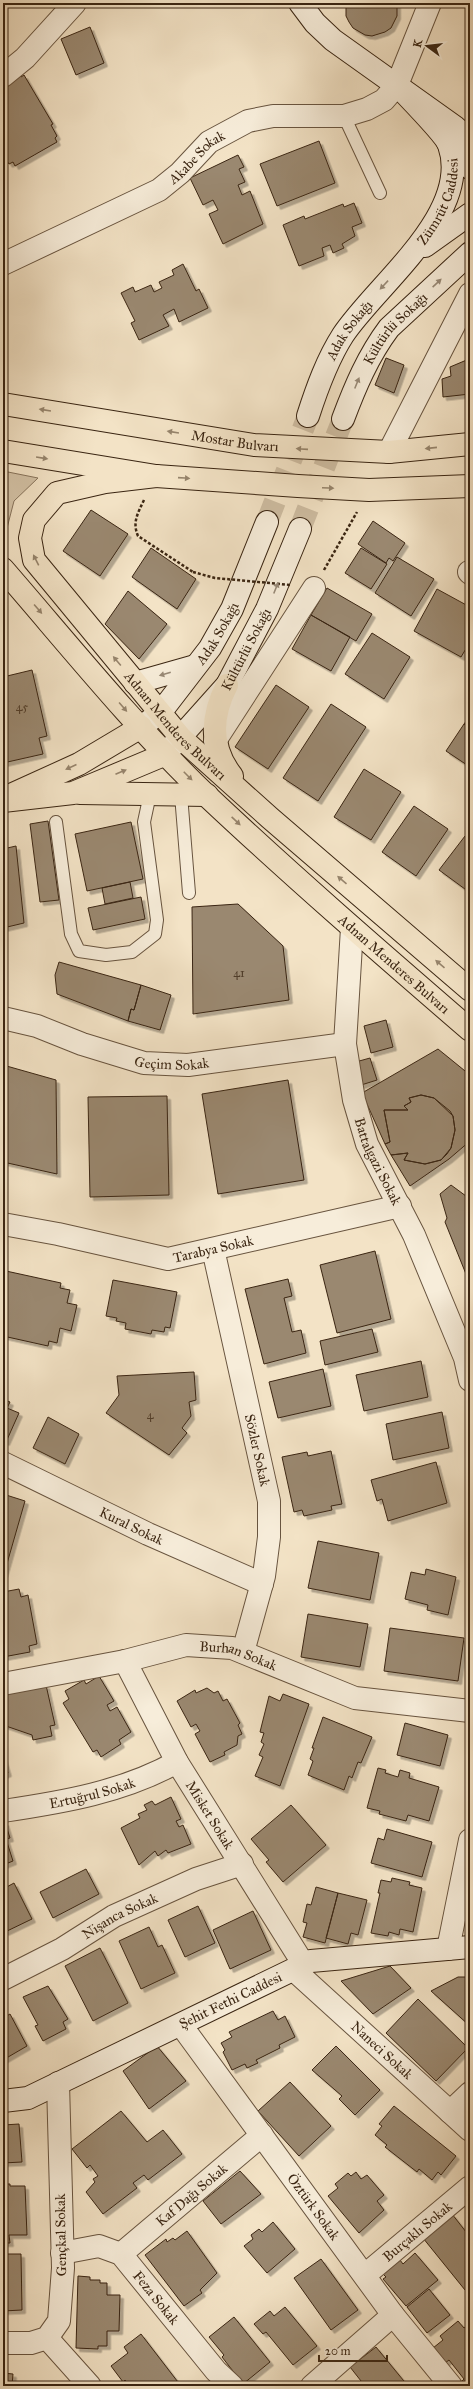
<svg xmlns="http://www.w3.org/2000/svg" width="473" height="2389" font-family="'IM FELL Great Primer',serif">
<style>
.green{fill:#d4c3a7;stroke:#87745c}
.building{fill:#9a8870;stroke:#3a2512;filter:url(#shadow)}
.lines{fill:none;stroke-linecap:round;stroke-linejoin:round}
.secondary-tunnel{stroke:#cebda2;stroke-width:22;stroke-dasharray:22 11;stroke-linecap:butt}
.lane-casing{stroke:#68543f;stroke-width:14}
.street-casing{stroke:#68543f;stroke-width:24}
.secondary-casing{stroke:#3a2512;stroke-width:24}
.primary-casing{stroke:#3a2512;stroke-width:24}
.path{stroke:#3a2512;stroke-width:2.5;stroke-dasharray:3 2;stroke-linecap:butt}
.lane{stroke:#f7edda;stroke-width:12}
.street{stroke:#f7edda;stroke-width:22}
.secondary{stroke:#f7edda;stroke-width:22}
.primary{stroke:#f3e3c6;stroke-width:22}
.path-bridge{stroke:#3a2512;stroke-width:2.5;stroke-dasharray:3 2;stroke-linecap:butt}
.oneway{fill:#988976}
.oneway2{fill:#96846c}
.labels{text-anchor:middle;dominant-baseline:central;stroke-width:3.5;stroke-linejoin:round;paint-order:stroke}
.number-label{font-size:12px;fill:#523e2a}
.street-label{font-size:14px;fill:#3a2512;stroke:#f7edda}
</style>
<defs>
<filter id="shadow"><feDropShadow dx="3.5" dy="3.5" stdDeviation="0" flood-color="#0004"/></filter>
</defs>
<rect width="100%" height="100%" fill="#f3e3c6"/>
<filter id="stains"><feTurbulence type="fractalNoise" baseFrequency=".005" numOctaves="4"/><feColorMatrix values="0 0 0 0 .2 0 0 0 0 .09 0 0 0 0 .02 0 0 0 .5 -.17"/></filter>
<radialGradient id="worn" r=".72"><stop offset=".6" stop-color="#630" stop-opacity="0"/><stop offset="1" stop-color="#630" stop-opacity=".3"/></radialGradient>
<path class="green" d="M3,471L38,478L14,501L6,532L3,561Z"/>
<path class="building" d="M346,3H397V16L391,28L385,32L372,36L365,35L353,28L349,22L346,16Z
M90,27L104,63L76,75L61,39Z
M18,72L21,77L24,75L53,124L51,125L57,136L55,138L57,142L15,166L13,162L9,164L3,155V81Z
M319,141L335,183L277,206L260,164Z
M238,155L244,167L239,169L245,182L238,185L242,195L250,191L263,224L223,244L209,214L218,210L213,200L203,205L190,178Z
M354,203L362,223L352,227L355,236L342,244L344,248L333,253L330,245L322,248L324,256L299,266L283,225L304,216L305,219L343,204L344,207Z
M183,264L196,291L199,289L208,308L179,322L174,309L163,315L169,326L139,340L131,323L135,321L121,293L133,287L135,292L151,285L154,292L162,288L159,282L174,275L172,270Z
M386,358L404,365L394,393L375,385Z
M469,359L470,394L443,397L442,379L451,376L450,367Z
M91,510L128,534L100,576L63,551Z
M373,521L405,543L393,561L389,558L386,563L358,544Z
M151,548L196,579L177,609L132,577Z
M361,548L387,564L371,589L345,573Z
M397,557L434,579L411,616L375,593Z
M327,588L372,614L356,641L311,615Z
M437,589L470,607V642L461,657L414,631Z
M128,591L167,624L139,659L105,624Z
M311,615L350,637L331,671L292,649Z
M372,633L410,657L384,699L345,674Z
M32,670L47,736L39,738L43,754L3,763V677Z
M276,685L309,707L268,769L235,747Z
M331,704L366,727L318,801L283,778Z
M470,716V728L464,724Z
M464,724L470,728V767L446,751Z
M364,769L401,792L371,840L334,817Z
M414,806L448,829L416,876L382,852Z
M48,821L59,900L40,902L30,824Z
M131,822L143,879L87,891L75,834Z
M465,836L470,840L469,892L439,870Z
M16,846L24,923L3,928V849Z
M130,882L133,898L105,904L102,888Z
M141,897L145,919L93,930L88,908Z
M238,904L283,946L289,1000L193,1014L192,907Z
M59,962L141,985L134,1010L131,1009L128,1021L57,994L55,975Z
M141,985L171,995L160,1030L128,1021L131,1009L134,1010Z
M386,1020L393,1047L371,1053L364,1026Z
M438,1049L470,1075V1141L449,1159L410,1186L391,1155L408,1153L404,1160L425,1164L441,1160L451,1148L455,1130L453,1116L434,1098L421,1095L409,1098L411,1102L404,1106L408,1110H384L390,1142L385,1144L362,1093Z
M370,1058L377,1080L358,1086L352,1063Z
M3,1065L56,1080L57,1174L3,1162Z
M288,1080L304,1180L218,1194L202,1094Z
M421,1095L434,1098L450,1111L453,1116L455,1130L451,1148L447,1154L441,1160L425,1164L404,1160L408,1153L391,1155L385,1144L390,1142L384,1110H408L404,1106L411,1102L409,1098Z
M167,1096L169,1195L90,1197L88,1097Z
M451,1185L470,1199V1284L445,1222L447,1218L440,1194Z
M375,1251L391,1319L337,1333L320,1265Z
M6,1271L61,1283L60,1288L70,1290L67,1303L77,1305L71,1331L60,1328L57,1343L49,1341L48,1346L3,1336V1276H5Z
M288,1279L292,1296L284,1298L292,1332L301,1330L306,1353L264,1364L245,1289Z
M113,1280L177,1292L170,1328L165,1327L164,1332L152,1330L151,1334L125,1329L126,1323L116,1321L117,1318L106,1316Z
M372,1329L378,1352L325,1365L320,1341Z
M421,1361L428,1397L364,1411L356,1375Z
M323,1369L331,1406L278,1418L269,1382Z
M194,1372L196,1400L189,1402L191,1416L182,1428L187,1433L169,1455L106,1413L119,1395L117,1376Z
M3,1399L10,1402L7,1408L19,1413L6,1442L3,1441Z
M442,1412L449,1448L393,1460L386,1424Z
M48,1417L79,1434L65,1464L33,1448Z
M331,1451L342,1504L331,1506L332,1510L304,1516L302,1510L294,1512L282,1457L307,1452L308,1456Z
M436,1462L447,1503L388,1521L382,1499L377,1501L371,1480Z
M3,1494L25,1501L4,1574L3,1573Z
M318,1541L379,1553L370,1600L308,1588Z
M426,1569L456,1577L448,1615L427,1610L428,1605L405,1599L411,1572L425,1575Z
M19,1589L21,1597L28,1595L37,1644L29,1646L30,1652L3,1657V1592Z
M308,1614L368,1624L360,1667L301,1657Z
M390,1628L464,1638L458,1681L384,1671Z
M99,1676L114,1701L107,1705L110,1711L117,1707L131,1732L119,1740L121,1744L101,1757L97,1750L93,1752L63,1703L69,1699L65,1691L84,1680L86,1684Z
M46,1685L55,1725L50,1726L52,1736L33,1740L32,1735L3,1725V1695Z
M207,1688L214,1693L218,1691L223,1701L227,1699L240,1723L238,1725L242,1734L238,1736L237,1745L224,1752L225,1755L210,1762L195,1734L200,1731L196,1724L191,1727L177,1701L195,1690L196,1693Z
M283,1694L309,1704L280,1786L255,1776L263,1757L259,1755L264,1744L261,1742L264,1733L260,1732L269,1696L280,1701Z
M323,1717L372,1737L361,1763L358,1762L352,1778L349,1776L344,1790L308,1775L313,1761L310,1759L314,1748H312Z
M405,1723L448,1735L440,1766L397,1755Z
M3,1756L8,1773L3,1775Z
M378,1768L386,1770L385,1773L398,1777L400,1770L410,1773L409,1778L439,1787L429,1821L408,1815L406,1821L379,1814L380,1811L367,1808Z
M171,1797L181,1819L176,1821L179,1827L183,1825L191,1844L168,1853L166,1850L158,1856L155,1851L139,1865L121,1828L140,1818L138,1814L147,1810L144,1805L152,1801L155,1805Z
M291,1805L326,1845L283,1882L266,1862L269,1860L251,1839Z
M5,1822L10,1838L6,1839L13,1861L3,1865V1823Z
M387,1829L432,1842L422,1877L371,1863L378,1838L384,1840Z
M86,1869L99,1894L53,1918L40,1892Z
M392,1878L410,1882L409,1885L422,1888L413,1932L400,1929L399,1935L389,1932L388,1936L371,1933L380,1893H378L381,1880L391,1882Z
M14,1883L32,1919L5,1932L3,1929V1889Z
M316,1887L338,1893L325,1943L303,1937L307,1923L303,1922L307,1904L311,1905Z
M338,1893L367,1900L358,1935L351,1933L348,1944L326,1938Z
M198,1906L215,1943L185,1957L168,1920Z
M253,1911L271,1950L230,1969L213,1930Z
M149,1927L158,1947L162,1945L175,1973L141,1989L119,1941Z
M100,1948L128,2003L93,2021L65,1966Z
M390,1966L411,1988L373,2014L341,1981Z
M458,1977H470V2026L431,1991Z
M48,1986L68,2019L63,2022L66,2029L43,2041L35,2026L38,2025L23,1997Z
M418,1999L468,2048L436,2081L386,2033Z
M273,2011L278,2020L285,2016L295,2037L279,2045L280,2048L256,2060L258,2063L247,2068L245,2064L232,2070L223,2052L225,2050L221,2043L232,2037L229,2032Z
M10,2014L27,2046L3,2060V2018Z
M157,2046L186,2081L149,2109L123,2071Z
M336,2046L380,2090L355,2115L339,2099L342,2096L312,2070Z
M290,2082L331,2126L299,2156L258,2111Z
M394,2106L456,2156L441,2175L438,2172L432,2180L419,2169L417,2172L385,2147L387,2145L375,2135L382,2126L379,2124Z
M121,2111L147,2142L163,2130L182,2154L148,2180L144,2175L133,2183L137,2188L103,2214L86,2192L95,2182L93,2179L98,2176L90,2165L87,2168L72,2149Z
M19,2124L22,2162L3,2163V2125Z
M240,2171L261,2194L221,2224L203,2201Z
M356,2172L361,2179L367,2175L384,2195L377,2201L384,2210L359,2233L328,2196L338,2188L335,2184L348,2173L351,2176Z
M3,2184H10V2186H25L27,2235H9L10,2243H3Z
M452,2214L470,2237V2285L465,2290L423,2238Z
M273,2222L295,2249L267,2273L244,2246L253,2239L251,2235L259,2229L262,2232Z
M187,2231L217,2273L200,2290L202,2293L184,2306L145,2255L166,2239L167,2242L173,2238L175,2240Z
M415,2253L438,2280L406,2306L383,2279L386,2277L383,2274L400,2260L403,2264Z
M3,2254H21L22,2310L3,2311Z
M321,2259L358,2310L331,2330L294,2278Z
M78,2276L90,2277V2280H100V2283H107V2295H120L119,2331H107V2346H98V2349L76,2348Z
M429,2289L450,2315L427,2333L407,2307Z
M285,2307L317,2346L293,2365L266,2332L263,2334L254,2324L270,2311L274,2316Z
M234,2317L270,2362L243,2384L222,2357L224,2355L209,2337Z
M458,2321L464,2328L470,2323V2386H463L460,2383L464,2379L449,2360L445,2363L433,2348L443,2340L440,2336Z
M141,2334L181,2386H130L125,2380L123,2382L111,2366L128,2353L124,2347Z
M376,2347L408,2386H365L350,2367Z
M3,2373L13,2374L12,2386H3Z"/>
<g class="lines">
<path class="secondary-tunnel" d="M267,522L308,416
M300,529L343,419"/>
<defs>
<path id="lane" d="M344,116L380,193
M181,795L189,893
M56,822L71,934L79,951L106,955L132,952L155,934L157,920L144,822L150,794"/>
<g id="street">
<path d="M3,76L25,58L75,3"/>
<path id="s1" d="M3,264L159,190L180,173L209,142L248,121L273,116H344L367,109L384,100L397,85L430,3"/>
<path d="M389,452L470,294"/>
<path d="M469,572L470,573"/>
<path d="M215,741L314,588"/>
<path id="s2" d="M352,928L345,1044L354,1100L367,1144L414,1235L465,1358L470,1380"/>
<path id="s3" d="M3,1018L37,1026L82,1044L144,1063L188,1065L345,1044"/>
<path id="s4" d="M3,1224L58,1234L168,1259L400,1206"/>
<path id="s5" d="M213,1249L269,1501V1537L264,1576L243,1652"/>
<path id="s6" d="M3,1463L148,1534L262,1584"/>
<path id="s7" d="M125,1661L177,1762L304,1965"/>
<path id="s8" d="M3,1684L125,1661L186,1645L232,1648L355,1698L470,1711"/>
<path id="s9" d="M3,1811C64,1802 123,1792 177,1762"/>
<path d="M448,1949L470,1840"/>
<path id="s10" d="M294,1970L470,2130"/>
<path id="s11" d="M3,1979L62,1949L114,1916L196,1879L242,1864"/>
<path id="s12" d="M181,2025L393,2315L451,2386"/>
<path d="M450,2112L470,2093"/>
<path id="s13" d="M62,2253L99,2246L121,2254L216,2371L232,2386"/>
<path id="s14" d="M121,2254L262,2135"/>
<path id="s15" d="M365,2275L470,2187"/>
<path d="M47,2338L90,2386"/>
<path d="M3,2343H31L47,2338L59,2321L63,2268L58,2083"/>
<path d="M312,2386L393,2315"/>
</g>
<g id="secondary">
<path d="M300,3L315,23L333,40L455,127L470,140"/>
<path d="M448,143L470,168"/>
<path d="M425,246L470,214"/>
<path id="s16" d="M308,416C317,388 327,360 343,335C376,285 473,213 449,145C445,134 407,96 397,85"/>
<path id="s17" d="M343,419C355,387 368,356 389,328L470,253"/>
<path d="M135,683L195,666"/>
<path id="s18" d="M141,727L160,713L210,648L232,609L267,522"/>
<path id="s19" d="M168,751L227,685L267,609L300,529"/>
<path id="s20" d="M3,2101L28,2098L311,1961L470,1947"/>
</g>
<g id="primary">
<path id="s21" d="M3,404L254,445L389,452L470,444"/>
<path d="M3,451L156,476L298,486L369,490L470,486"/>
<path id="s22" d="M156,476L105,482L57,493L34,520L30,538L34,560L181,738L270,818L470,990"/>
<path id="s23" d="M3,569C69,645 133,725 206,795C292,876 381,953 470,1030"/>
<path d="M227,685C211,716 209,747 232,776"/>
<path d="M80,793L207,795"/>
<path d="M13,794L79,764L141,727"/>
<path d="M3,801L73,793L166,754"/>
</g>
</defs>
<use href="#lane" class="lane-casing"/>
<use href="#street" class="street-casing"/>
<use href="#secondary" class="secondary-casing"/>
<use href="#primary" class="primary-casing"/>
<path class="path" d="M144,500C138,513 132,522 138,536L193,572
M324,570L357,512"/>
<use href="#lane" class="lane"/>
<use href="#street" class="street"/>
<use href="#secondary" class="secondary"/>
<use href="#primary" class="primary"/>
<path class="path-bridge" d="M193,572L215,578L291,585"/>
</g>
<defs><path id="oneway-solid" d="M-6-.8H1V-3.2L6.5 0L1 3.2V.8H-6Z"/></defs>
<g class="oneway">
<use href="#oneway-solid" transform="translate(437 283) rotate(-43)"/>
<use href="#oneway-solid" transform="translate(384 285) rotate(133)"/>
<use href="#oneway-solid" transform="translate(357 383) rotate(-68)"/>
<use href="#oneway-solid" transform="translate(276 588) rotate(-68)"/>
<use href="#oneway-solid" transform="translate(165 674) rotate(164)"/>
</g>
<g class="oneway2">
<use href="#oneway-solid" transform="translate(45 410) rotate(-171)"/>
<use href="#oneway-solid" transform="translate(173 432) rotate(-171)"/>
<use href="#oneway-solid" transform="translate(431 448) rotate(174)"/>
<use href="#oneway-solid" transform="translate(302 449) rotate(-176)"/>
<use href="#oneway-solid" transform="translate(42 458) rotate(9)"/>
<use href="#oneway-solid" transform="translate(184 478) rotate(4)"/>
<use href="#oneway-solid" transform="translate(328 488) rotate(3)"/>
<use href="#oneway-solid" transform="translate(36 560) rotate(-117)"/>
<use href="#oneway-solid" transform="translate(38 609) rotate(49)"/>
<use href="#oneway-solid" transform="translate(117 661) rotate(-130)"/>
<use href="#oneway-solid" transform="translate(123 707) rotate(49)"/>
<use href="#oneway-solid" transform="translate(71 767) rotate(156)"/>
<use href="#oneway-solid" transform="translate(121 772) rotate(-23)"/>
<use href="#oneway-solid" transform="translate(188 776) rotate(45)"/>
<use href="#oneway-solid" transform="translate(236 821) rotate(43)"/>
<use href="#oneway-solid" transform="translate(342 880) rotate(-139)"/>
<use href="#oneway-solid" transform="translate(440 964) rotate(-139)"/>
</g>
<g class="labels">
<g class="number-label">
<text x="22" y="707">45</text>
<text x="239" y="973">41</text>
<text x="150" y="1415">4</text>
</g>
<g class="street-label">
<text stroke="none"><textPath href="#s1" startOffset="223">Akabe Sokak</textPath></text>
<text stroke="none"><textPath href="#s16" startOffset="255">Zümrüt Caddesi</textPath></text>
<text stroke="none"><textPath href="#s17" startOffset="106">Kültürlü Sokağı</textPath></text>
<text stroke="none"><textPath href="#s16" startOffset="96">Adak Sokağı</textPath></text>
<text stroke="none"><textPath href="#s21" startOffset="235">Mostar Bulvarı</textPath></text>
<text stroke="none"><textPath href="#s18" startOffset="122">Adak Sokağı</textPath></text>
<text stroke="none"><textPath href="#s19" startOffset="129">Kültürlü Sokağı</textPath></text>
<text stroke="none"><textPath href="#s22" startOffset="395">Adnan Menderes Bulvarı</textPath></text>
<text stroke="none"><textPath href="#s23" startOffset="557">Adnan Menderes Bulvarı</textPath></text>
<text stroke="none"><textPath href="#s3" startOffset="176">Geçim Sokak</textPath></text>
<text stroke="none"><textPath href="#s2" startOffset="239">Battalgazi Sokak</textPath></text>
<text stroke="none"><textPath href="#s4" startOffset="215">Tarabya Sokak</textPath></text>
<text stroke="none"><textPath href="#s5" startOffset="206">Sözler Sokak</textPath></text>
<text stroke="none"><textPath href="#s6" startOffset="143">Kural Sokak</textPath></text>
<text stroke="none"><textPath href="#s8" startOffset="241">Burhan Sokak</textPath></text>
<text stroke="none"><textPath href="#s9" startOffset="91">Ertuğrul Sokak</textPath></text>
<text stroke="none"><textPath href="#s7" startOffset="176">Misket Sokak</textPath></text>
<text stroke="none"><textPath href="#s11" startOffset="133">Nişanca Sokak</textPath></text>
<text stroke="none"><textPath href="#s20" startOffset="250">Şehit Fethi Caddesi</textPath></text>
<text stroke="none"><textPath href="#s10" startOffset="119">Naneci Sokak</textPath></text>
<text stroke="none"><textPath href="#s14" startOffset="92">Kaf Dağı Sokak</textPath></text>
<text stroke="none"><textPath href="#s12" startOffset="225">Öztürk Sokak</textPath></text>
<text stroke="none"><textPath href="#s15" startOffset="68">Burçaklı Sokak</textPath></text>
<text transform="translate(61 2235) rotate(-91)">Gençkal Sokak</text>
<text stroke="none"><textPath href="#s13" startOffset="117">Feza Sokak</textPath></text>
</g>
</g>
<rect width="473" height="2389" fill="none" stroke="#f3e3c6" stroke-width="16"/>
<rect x="4" y="4" width="465" height="2381" fill="none" stroke="#3a2512" stroke-width="2"/>
<rect x="8" y="8" width="457" height="2373" fill="none" stroke="#3a2512"/>
<g transform="translate(427 46) rotate(285)" stroke="#f7edda" stroke-width="3" paint-order="stroke">
<path d="M0-3L7 15L0 10L-7 15Z" fill="#3a2512"/>
<text y="-6" font-size="11" font-weight="bold" text-anchor="middle" fill="#3a2512">K</text>
</g>
<path d="M319 2355v6h68v-6" fill="none" stroke="#3a2512" stroke-width="2"/>
<text x="325" y="2355" font-size="12" fill="#3a2512" stroke="#f7edda" stroke-width="3" paint-order="stroke">20 m</text>
<rect width="100%" height="100%" filter="url(#stains)"/>
<rect width="100%" height="100%" fill="url(#worn)"/>
</svg>
